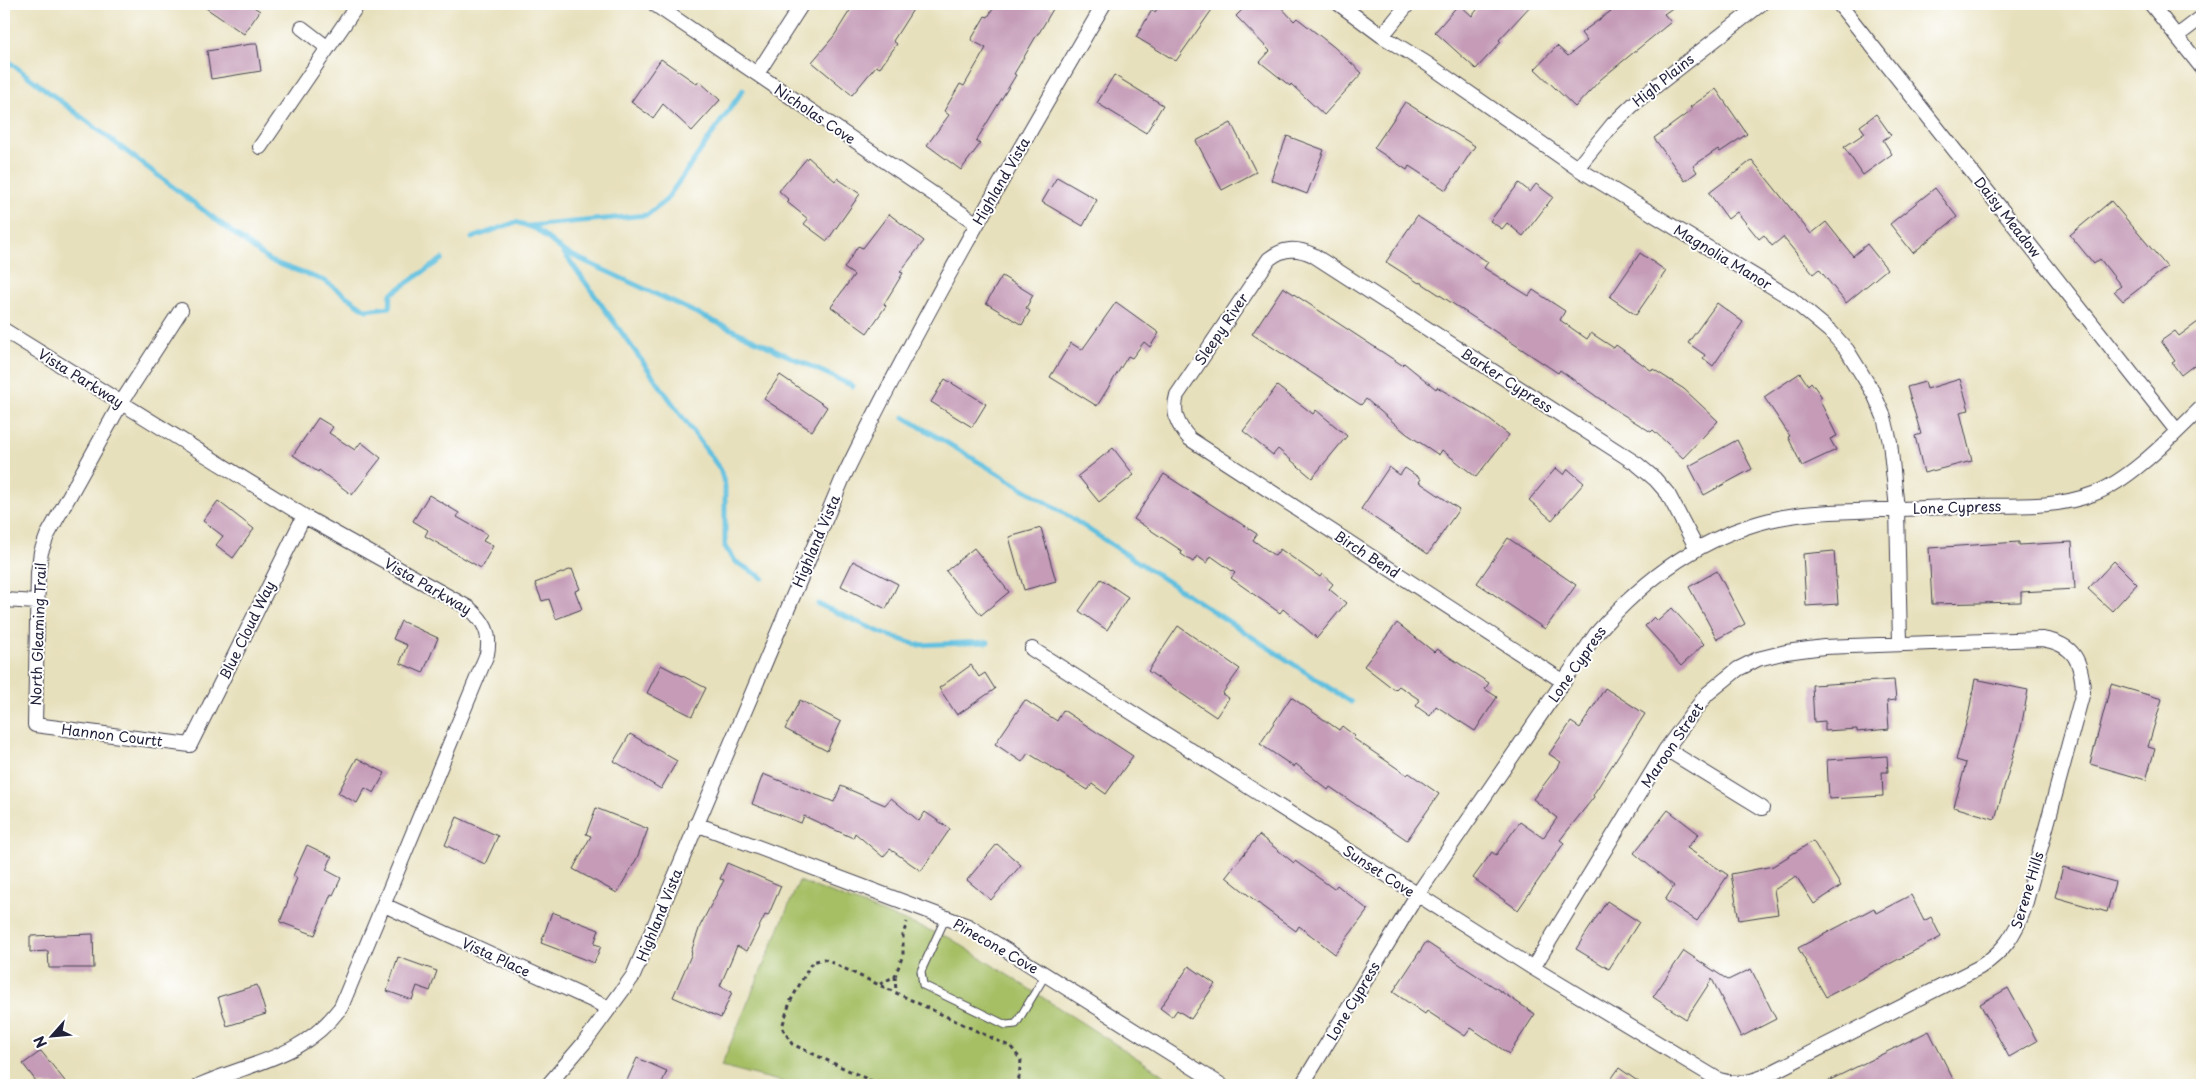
<svg xmlns="http://www.w3.org/2000/svg" width="2206" height="1089" font-family="'Playpen Sans',sans-serif">
<style>
.green{fill:#a6bf65;stroke:#647050}
.lines{fill:none;stroke-linecap:round;stroke-linejoin:round}
.stream{stroke:#61c0df;stroke-width:5}
.building{fill:#c59bb7}
.service-casing{stroke:#403e4e;stroke-width:9}
.minor-casing{stroke:#403e4e;stroke-width:16}
.path{stroke:#403e4e;stroke-width:3;stroke-dasharray:4 4;stroke-linecap:butt}
.service{stroke:#fff;stroke-width:7}
.minor{stroke:#fff;stroke-width:14}
.labels{text-anchor:middle;dominant-baseline:central;stroke-width:4;stroke-linejoin:round;paint-order:stroke}
.street-label{font-size:14px;fill:#22223b;stroke:#fff}
</style>
<rect width="100%" height="100%" fill="#fff"/>
<filter id="ink" filterUnits="userSpaceOnUse"><feTurbulence type="fractalNoise" baseFrequency=".02" numOctaves="2"/><feDisplacementMap in="SourceGraphic" scale="10" xChannelSelector="R" yChannelSelector="G"/><feConvolveMatrix kernelMatrix="1 2 1 2 8 2 1 2 1" color-interpolation-filters="sRGB"/></filter>
<filter id="wash" filterUnits="userSpaceOnUse"><feTurbulence type="fractalNoise" baseFrequency=".0096" numOctaves="4" result="noise"/><feDisplacementMap in="SourceGraphic" scale="20" xChannelSelector="R" yChannelSelector="G"/><feGaussianBlur stdDeviation="1.12" result="paint"/><feColorMatrix in="noise" values="0 0 0 0 0 0 0 0 0 0 0 0 0 0 0 0 0 1.4 0 .05"/><feComposite in="paint" operator="in"/></filter>
<g filter="url(#wash)">
<rect width="100%" height="100%" fill="#e7e0bc"/>
<path class="green" d="M799,881L950,938L1179,1085H794L721,1066Z"/>
<g class="lines">
<path class="stream" d="M4,58L270,261L325,281L366,310L390,307L391,294L442,259
M529,226L647,215L666,200L743,90
M472,238L516,222L536,229L562,250L720,469L725,486V547L736,562L763,578
M563,251L853,386
M904,417L1059,510L1351,702
M818,604L882,633L917,645L988,642"/>
</g>
<g id="blocks">
<path class="building" d="M200,4H249L260,11L244,34Z
M854,4H907L914,8L893,41L897,44L880,68L876,66L852,95L812,62L834,36Z
M996,4H1045L1053,9L1039,33H1038L1014,74L1016,75L976,141L980,144L961,170L927,145L949,115L944,111L960,84L964,86L986,48L971,40L985,16L988,17Z
M1160,4H1216L1176,61L1136,37L1152,10L1155,12Z
M1248,4H1278L1294,21L1297,18L1334,47L1362,73L1324,115L1291,84L1290,86L1260,62L1270,51L1236,16Z
M1459,4L1472,16L1482,4H1532L1499,40L1501,42L1476,69L1435,32Z
M1605,4H1678L1664,14L1671,22L1601,79L1575,107L1535,69L1557,46L1568,56L1587,41L1581,33L1611,11Z
M251,44H257L261,71L211,79L207,51Z
M661,59L697,84L699,81L720,100L692,131L663,104L653,118L631,102Z
M1114,75L1163,105L1146,133L1097,103Z
M1716,89L1747,134L1720,152L1718,149L1693,166L1697,172L1685,181L1654,138L1692,110L1690,107Z
M1405,102L1475,146L1446,190L1409,166L1407,170L1374,148Z
M1876,114L1891,135L1883,140L1892,154L1863,175L1844,147L1865,133L1860,126Z
M1231,123L1256,172L1222,190L1196,141Z
M1287,136L1324,150L1307,194L1271,180Z
M808,157L835,181L837,178L860,194L827,241L804,224L808,219L787,202L789,200L779,191Z
M1752,160L1811,234L1826,222L1853,256L1867,244L1887,269L1846,303L1819,269L1813,274L1783,237L1772,246L1764,235L1759,239L1737,212L1728,219L1709,193Z
M1057,177L1097,200L1083,226L1042,202Z
M1519,183L1530,192L1536,184L1553,197L1523,236L1507,223L1502,229L1490,221Z
M1935,188L1957,217L1913,253L1890,224Z
M2111,201L2167,267L2123,301L2114,291L2121,286L2100,259L2094,264L2070,235Z
M889,214L924,241L900,272L903,273L884,304L886,306L867,333L831,307L854,275L844,268L858,246L863,248Z
M1417,216L1488,262L1484,268L1529,296L1533,290L1565,311L1560,320L1587,339L1591,333L1614,348L1616,345L1652,371L1653,369L1684,389L1718,421L1683,458L1653,430L1651,432L1611,407L1560,370L1558,373L1420,282L1419,283L1386,262Z
M1640,253L1666,271L1636,315L1610,297Z
M1002,276L1033,295L1026,308L1030,311L1022,325L986,303Z
M1283,287L1402,365L1404,363L1436,389L1437,387L1482,414L1509,435L1476,477L1442,450L1439,455L1407,434L1366,399L1361,405L1252,334Z
M1116,302L1159,333L1150,347L1144,342L1132,358L1128,356L1097,406L1050,377L1071,343L1082,350Z
M1717,303L1743,322L1713,366L1703,358L1705,355L1688,343Z
M2202,319V359L2181,375L2172,363L2175,361L2161,341L2175,331L2179,336Z
M1800,373L1808,385L1811,382L1822,397L1819,399L1837,436L1830,439L1836,450L1802,466L1788,437L1790,436L1764,397Z
M780,375L827,407L812,431L764,399Z
M945,379L986,404L972,427L931,402Z
M1960,379L1969,410L1960,412L1972,461L1924,473L1915,436L1921,434L1907,387L1925,382L1927,389Z
M1277,386L1313,414L1316,410L1347,436L1312,478L1278,449L1273,455L1243,431Z
M318,418L333,427L329,433L355,450L361,442L381,458L352,495L319,470L318,472L293,455Z
M1737,440L1752,469L1704,495L1689,466Z
M1113,448L1134,475L1099,502L1078,476Z
M1389,467L1400,475L1405,468L1421,479L1419,482L1459,509L1428,554L1361,509Z
M1556,468L1564,475L1568,469L1584,483L1552,520L1529,500Z
M1164,474L1257,534L1253,540L1275,556L1280,549L1320,577L1322,574L1333,584L1329,589L1346,603L1317,638L1283,609L1280,613L1231,578L1235,573L1211,556L1207,563L1197,556L1193,562L1181,554L1182,551L1134,519Z
M429,495L459,513L457,517L487,534L483,541L493,546L481,568L425,536L428,530L413,521Z
M218,501L254,529L233,558L216,545L223,536L203,521Z
M1041,528L1056,581L1024,590L1009,537Z
M1508,538L1576,585L1545,629L1477,583Z
M2019,542V545L2072,542L2075,589L2021,592V602L1932,604L1929,548Z
M974,548L1009,592L981,615L946,571Z
M1834,551L1838,604L1806,606L1803,554Z
M853,561L898,584L886,609L841,586Z
M2114,561L2137,584L2112,611L2088,589Z
M572,569L580,589L575,591L582,609L556,619L549,599L542,601L535,583Z
M1717,571L1745,624L1717,639L1689,587Z
M1101,579L1128,597L1107,630L1079,611Z
M1672,608L1704,644L1681,666L1645,626L1654,617L1658,621Z
M401,621L438,638L423,673L400,663L407,645L393,639Z
M1397,623L1434,652L1437,649L1489,683L1485,689L1497,697L1475,731L1436,706L1430,716L1416,706L1420,700L1399,686L1395,690L1364,666Z
M1178,626L1240,669L1222,694L1229,698L1216,717L1148,671Z
M661,665L706,688L692,716L647,693Z
M971,665L979,677L985,673L995,689L957,715L939,688Z
M1975,679L2028,690L2021,728L1995,819L1954,807L1966,763L1956,760L1968,717Z
M1894,680L1896,700L1887,701L1889,729L1857,732V729L1825,731V721L1814,722L1812,685Z
M2111,684L2162,699L2148,747L2155,749L2146,780L2090,764Z
M1605,688L1645,714L1593,795L1594,797L1560,840L1564,843L1518,910L1473,878L1492,852L1496,855L1520,822L1543,838L1557,818L1533,799L1561,762L1549,754L1571,722L1580,728Z
M1291,697L1339,730L1342,726L1355,736L1353,738L1407,775L1409,773L1439,794L1407,840L1330,787L1328,790L1296,764L1294,767L1260,744Z
M800,700L841,722L827,751L785,729Z
M1025,700L1057,721L1063,710L1133,756L1106,794L1092,784L1088,790L1028,753L1022,762L995,744Z
M630,734L677,761L661,789L614,761Z
M1887,756L1888,772H1882L1883,796L1829,799L1827,760Z
M357,758L385,773L374,793L365,788L357,803L338,793Z
M763,774L834,802L841,786L885,805L891,798L919,821L925,812L950,829L921,871L890,849L883,857L855,833L853,838L804,816L801,823L752,804Z
M596,808L648,829L637,858L617,893L573,869L591,836L586,834Z
M1668,810L1699,834L1687,848L1728,875L1697,921L1665,900L1674,886L1634,853Z
M457,817L498,836L485,864L445,845Z
M1259,835L1294,863L1295,861L1334,889L1337,885L1368,910L1335,954L1299,926L1296,931L1263,907L1226,877Z
M1813,841L1841,886L1814,904L1796,876L1774,890L1778,914L1739,920L1731,874L1773,866Z
M997,844L1021,865L991,900L967,880Z
M307,845L332,857L326,870L341,878L333,895L331,894L315,935L280,922L297,878L293,876Z
M727,863L781,886L768,916L765,915L747,951L737,946L720,986L732,992L721,1018L673,997L692,953L691,952L700,926L724,880L720,879Z
M2063,867L2115,882L2107,912L2055,897Z
M1911,895L1924,921L1931,917L1941,937L1826,997L1798,948L1874,908L1876,913Z
M1607,901L1639,922L1609,969L1576,949Z
M552,912L599,930L594,944L601,946L594,963L541,943Z
M93,934L94,968H49L48,951L30,952V936Z
M1426,942L1535,1014L1509,1054L1471,1028L1465,1036L1427,1011L1425,1014L1393,992Z
M1684,951L1728,980L1751,969L1776,1019L1741,1037L1712,979L1686,1019L1653,997Z
M398,957L437,971L430,991L417,986L412,1000L387,991Z
M1189,966L1215,984L1191,1019L1177,1010L1172,1017L1160,1008Z
M257,985L266,1014L227,1026L218,997Z
M2008,988L2037,1041L2009,1057L1980,1004Z
M1929,1031L1954,1081L1944,1085H1820Z
M41,1051L68,1085H39L23,1064Z
M637,1058L667,1071L661,1085H625Z
M1619,1068L1643,1085H1607Z"/>
</g>
</g>
<g filter="url(#ink)">
<use href="#blocks" fill-opacity="0" stroke="#403e4e" stroke-width="1"/>
<g class="lines">
<defs>
<path id="service" d="M946,917L921,971L923,985L1006,1025L1016,1024L1046,974"/>
<path id="minor" d="M654,4L976,223
M1339,4L1382,36L1426,63L1577,168L1789,297L1831,332L1847,350L1874,394L1884,417L1890,442L1897,509L1900,643
M1839,4L2177,431
M2151,4L2202,68
M302,28L328,48
M1382,36L1408,4
M2177,36L2202,17
M757,74L802,4
M260,147L358,4
M1577,168L1613,124L1638,100L1761,4
M181,310L121,403L47,536L41,552L38,573L35,725L190,745L304,516
M4,330L304,516L469,608C485,622 491,633 487,654L341,1007C303,1058 255,1061 200,1085
M4,600L37,602
M1032,649L1533,968L1719,1080C1736,1085 1747,1083 1763,1077L1980,967C2003,952 2015,935 2024,909L2083,692C2082,661 2074,644 2042,639L1824,647L1786,652L1758,659L1738,669L1707,694L1666,749L1533,968
M1564,682L1190,439C1177,425 1172,413 1177,395L1269,259C1283,248 1296,247 1313,255L1637,464L1655,479L1668,494L1697,549
M1666,749L1762,808
M696,824L968,926L1221,1085
M384,905L609,1008
M548,1085L584,1043L633,976L842,480C921,317 1013,160 1104,4
M1302,1085L1417,895L1596,634C1642,581 1700,537 1770,520C1798,513 1827,512 1856,511C1894,509 1932,508 1970,506C2010,505 2055,509 2093,494C2130,481 2174,434 2202,407"/>
</defs>
<use href="#service" class="service-casing"/>
<use href="#minor" class="minor-casing"/>
<path class="path" d="M895,976L896,992
M880,984L895,976L903,955V935L907,922
M880,1085L792,1044L782,1027L790,1002L812,962L824,959L1011,1047L1021,1060L1018,1085"/>
<use href="#service" class="service"/>
<use href="#minor" class="minor"/>
</g>
</g>
<g class="labels">
<g class="street-label">
<text transform="translate(1663 80) rotate(-39)">High Plains</text>
<text transform="translate(815 114) rotate(34)">Nicholas Cove</text>
<text transform="translate(1001 181) rotate(-60)">Highland Vista</text>
<text transform="translate(2008 217) rotate(52)">Daisy Meadow</text>
<text transform="translate(1723 257) rotate(31)">Magnolia Manor</text>
<text transform="translate(1221 329) rotate(-56)">Sleepy River</text>
<text transform="translate(81 378) rotate(32)">Vista Parkway</text>
<text transform="translate(1507 380) rotate(33)">Barker Cypress</text>
<text transform="translate(1957 507) rotate(-2)">Lone Cypress</text>
<text transform="translate(816 541) rotate(-67)">Highland Vista</text>
<text transform="translate(1367 554) rotate(33)">Birch Bend</text>
<text transform="translate(428 586) rotate(30)">Vista Parkway</text>
<text transform="translate(247 630) rotate(-64)">Blue Cloud Way</text>
<text transform="translate(38 634) rotate(-88)">North Gleaming Trail</text>
<text transform="translate(1577 664) rotate(-55)">Lone Cypress</text>
<text transform="translate(112 735) rotate(7)">Hannon Courtt</text>
<text transform="translate(1672 745) rotate(-56)">Maroon Street</text>
<text transform="translate(1379 871) rotate(33)">Sunset Cove</text>
<text transform="translate(2027 890) rotate(-73)">Serene Hills</text>
<text transform="translate(659 915) rotate(-68)">Highland Vista</text>
<text transform="translate(996 946) rotate(30)">Pinecone Cove</text>
<text transform="translate(496 957) rotate(25)">Vista Place</text>
<text transform="translate(1353 1001) rotate(-59)">Lone Cypress</text>
</g>
</g>
<rect width="2206" height="1089" fill="none" stroke="#fff" stroke-width="20"/>
<g transform="translate(52 1036) rotate(243)" stroke="#ffffff" stroke-width="4" paint-order="stroke">
<path d="M0-4L9 19L0 12L-9 19Z" fill="#22223b"/>
<text y="-8" font-size="14" font-weight="bold" text-anchor="middle" fill="#22223b">N</text>
</g>
</svg>
